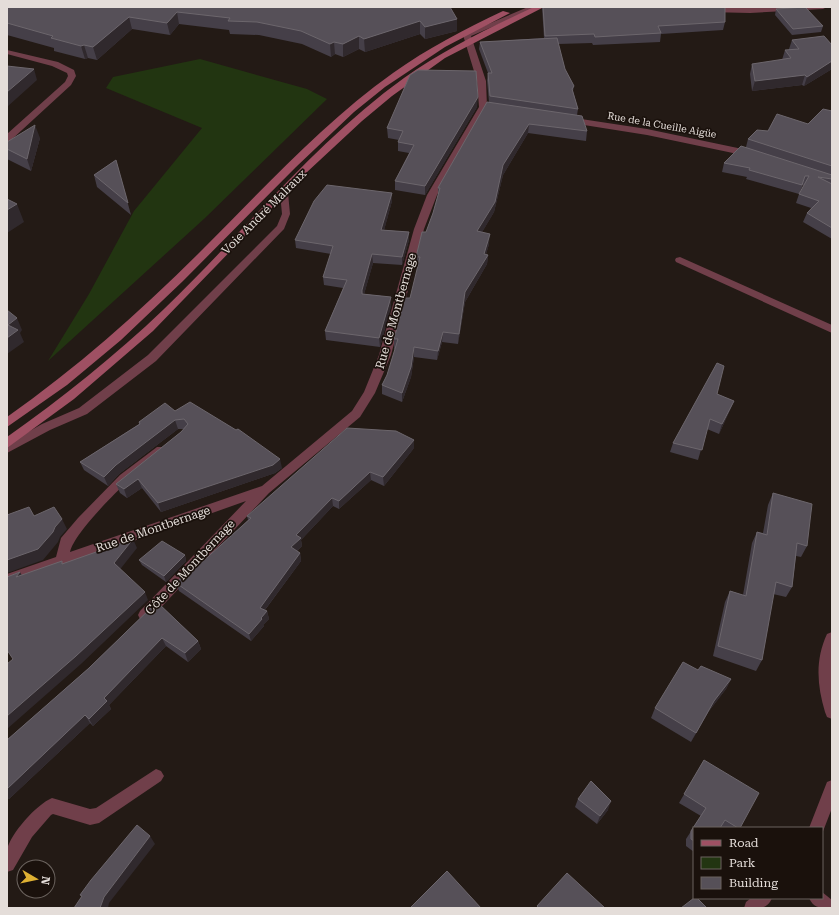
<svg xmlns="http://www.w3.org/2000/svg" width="839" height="915" font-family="'Roboto Serif',serif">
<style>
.green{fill:#223511}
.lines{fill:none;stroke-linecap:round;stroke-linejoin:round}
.lane{fill:#703f4a;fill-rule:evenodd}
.street{fill:#703f4a;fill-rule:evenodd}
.secondary{fill:#9f5063;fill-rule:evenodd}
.wall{fill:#453f48}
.shaded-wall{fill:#30292d}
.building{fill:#565058;stroke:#6c666c}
.labels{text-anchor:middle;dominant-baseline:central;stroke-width:3.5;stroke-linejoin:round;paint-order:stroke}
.far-street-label{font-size:10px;fill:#e4ddd9;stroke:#1a110c}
.street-label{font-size:12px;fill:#e4ddd9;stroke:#1a110c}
</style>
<rect width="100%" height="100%" fill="#231a15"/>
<path class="green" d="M200,59L307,89L327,99L205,218L48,361L89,294L134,211L202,128L106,88L113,77Z"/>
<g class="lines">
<path class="lane" d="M284,190L288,193L290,214L284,229L156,361L87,414L50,430L7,453V444L42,424L79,408L148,355L277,226L282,214L280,193Z"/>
<path class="street" d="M528,7H539L471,36L486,81L487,107L437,195L424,229L391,355L375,393L360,417L269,493L150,619L145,621L140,619L138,615L140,611L246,501L7,586V574L56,557L61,538L78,518L120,475L157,447H165L167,450L165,453C153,463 140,471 128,481C113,495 74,534 70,552L262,486L352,411L364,392L379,355L414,229L427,195L479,107L477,81L463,35Z
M781,7H827L823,9L750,13L708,12L704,10L708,8Z
M7,50L58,62L74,70L76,76L71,85L10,141L7,142V134L65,82L68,76L67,73L52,66L7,54Z
M568,117L647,129L752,151L757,154L752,157L647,135L565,122L564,120Z
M680,257L832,325V333L676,262L675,260L676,258Z
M832,632V719L827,717L825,712C817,685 815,660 827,634Z
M156,769L161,771L164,776L161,781L99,823L90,825L53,814L51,815L32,837L13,870L7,872C7,865 6,857 7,850C10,834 37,804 52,798L90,809L96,808Z
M832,780V808L822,834V828H809L827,782Z
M822,892L832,900V908C821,908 814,909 809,898H822Z
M751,898H772C767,911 756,908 744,908L746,902Z"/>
<path class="secondary" d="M534,7H544L445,58L392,96L362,121L306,173L153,331L74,399L7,448V437C62,398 115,356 164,309C244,232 314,143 404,78C445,49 489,28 534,7Z
M503,11L510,13L445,47L385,87L354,112L296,167L183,281L121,340L67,385L7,427V417C78,367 142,310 203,249C264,188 323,123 393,73C428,48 465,29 503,11Z"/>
</g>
<path class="wall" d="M7,7L457,19V31L425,39L420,34L365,52L359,49L343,57L335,54L331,57L302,44L259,35L230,34L229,30L179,24L170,35L132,29L97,60L88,58L85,59L54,51V48L7,35Z
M542,7H725V22L723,30L661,34L660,42L593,45L592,43L558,44L565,69L574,86L573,91L578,109L577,115L587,131L586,141L528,133L503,175L494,212L482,232L489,244L486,254L488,255L487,264L465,302L458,344L442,342L437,360L414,357L411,377L402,402L382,394V385L387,375L395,349H394V339L410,298L418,267H416V257L426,232L433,213L438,195V188L489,102L487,80L488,73L479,49L480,42L544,38Z
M776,9L823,26L821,32L792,35L775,15Z
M792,40L832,45V69L804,86L802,85L752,91L750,74L752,64L782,60L785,50H789V49Z
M477,107L425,195L395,190V181L409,153L398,151V142L399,140L388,138L387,128Z
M832,111V239L803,222L807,213L811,208L796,203L799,194L804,185H803L799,194L746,179L747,177L722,172L724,163L746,147L748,139L768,131L808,124Z
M40,138L31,171L7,159V142Z
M116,160L131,215L97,187L94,175Z
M392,193V201L384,230L409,232V240L402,265L373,263L364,294L391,297V306L380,347L326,340L325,331L343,288L324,285L323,277L331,254L296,248L295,240Z
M717,394L734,401L730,410L719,434L707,429L698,460L670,452L673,443Z
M175,411L282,468L275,473L161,512L142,488L127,498L120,493L116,484L181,432L184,429H178L119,474L108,486L84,470L80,462L139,424V422Z
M414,448L384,486L371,480L339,509L333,506L301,540L302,546L297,551L300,553L301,561L265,610L267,611L269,619L264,624V626L251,641L179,591L176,583L201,563L248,520L247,516Z
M773,493L807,546L801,557L796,556L792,587L786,597L773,594L762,660L756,671L713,656L725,602L730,591L743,595L752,543L757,532L763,533L768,505Z
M185,555L186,561L166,582L142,565L139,560Z
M157,602L198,641L201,649L188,662L166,646L109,705L111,709L93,726L90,723L9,799L7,797V740L89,668Z
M698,670L731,679L726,689L709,711L691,742L651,718L655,708Z
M704,760L740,828H694V852L686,846V839L701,816L679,803Z
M578,799L608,810L597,824L575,807Z"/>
<path class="shaded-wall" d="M177,12L179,24L170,35L167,23Z
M129,17L132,29L97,60L93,47Z
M457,19V31L425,39V27Z
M420,21V34L365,52L364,39Z
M359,36V49L343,57V44Z
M334,42L335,54L331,57L330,44Z
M84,45L88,58L85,59L81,46Z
M832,61V69L804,86L807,77Z
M34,69L37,80L7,107V92Z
M805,75L802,85L752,91L755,81Z
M478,97L477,107L425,195V186Z
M529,124L528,133L503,175L494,212L477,241V231L503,165Z
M35,125L40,138L31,171L27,159Z
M392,193V201L382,238L381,230Z
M17,204L24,222L7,233V210Z
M409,232V240L402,265V257Z
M490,234L489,244L484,262L488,255L487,264L465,302L458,344L459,334L465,292L484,254Z
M372,254L373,263L363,298L362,290Z
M391,297V306L380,347L379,338Z
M17,318L22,330L20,333L24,342L7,354V338L8,325Z
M443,332L442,342L437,360L438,351Z
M414,347V357L411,377L402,402V393Z
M734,401L730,410L719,434L722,424Z
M175,420L178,429L119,474L108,486L104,477L116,465Z
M414,440V448L384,486L383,477Z
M280,459L282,468L275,473L161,512L158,503Z
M370,472L371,480L339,509V501Z
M138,479L142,488L127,498L124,489Z
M332,498L333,506L301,540L302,546L292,555L291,547L296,535Z
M62,519L67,529L60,537L58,542L43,560L7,573V560L55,527Z
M133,539L137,548L118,572L114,563Z
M300,553L301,561L261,615L260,608Z
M185,555L186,561L166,582L164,576Z
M20,572L25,581L16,577Z
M145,592L148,600L81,664L7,729V716Z
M267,611L269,619L264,624V626L251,641L249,634Z
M162,638L166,646L109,705L111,709L93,726L89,719L104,698Z
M198,641L201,649L188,662L185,653Z
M731,679L726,689L709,711L691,742L714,701Z
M85,715L90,723L9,799L7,796V789Z
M611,801L608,810L597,824L600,816Z
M150,836L155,844L109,903L108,908H100L104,897Z"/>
<path class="building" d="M7,7H450L457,19L425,27L420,21L364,39L359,36L343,44L334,42L330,44L301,31L257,22L228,21L230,18L177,12L167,23L129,17L93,47L84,45L81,46L51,38L53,36L7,23Z
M543,7H725V22L658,26L661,33L595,37L594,34L545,36Z
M805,7L823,26L793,29L776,9Z
M824,36L832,45V61L807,77L805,75L755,81L752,64L791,58L785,50L799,49L792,40Z
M557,38L565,69L574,86L572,89L578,109L490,96L488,73H492L480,42Z
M7,66L34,69L7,92Z
M418,70L476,71L478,97L425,186L395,181L414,145L398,142L403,131L387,128L410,75Z
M487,102L582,116L587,131L529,124L503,165L495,202L477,231L490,234L484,254L488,255L465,292L459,334L443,332L438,351L414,347L411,367L402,393L382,385L387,375L398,339H394L405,298H410L420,257H416L422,232H426L433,213L440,188H438L439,186Z
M823,109L832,111V166L748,139L757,130L768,131L777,114L808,124Z
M35,125L27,159L7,149V142Z
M741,146L832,175V179L818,177L832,184V228L807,213L819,201L799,194L809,176H805L802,185L749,170L750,168L724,163Z
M116,160L128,203L94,175Z
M327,185L392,193L381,230L409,232L402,257L372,254L362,290V294L391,297L379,338L325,331L347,280L323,277L333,246L295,240L314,201Z
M7,199L17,204L7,210Z
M7,310L17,318L8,325L18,330L7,338Z
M717,363L724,366L717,394L734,401L722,424L710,419L702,450L673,443Z
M190,402L236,430L238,429L280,459L273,465L158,503L138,479L124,489L116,484L181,432L188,424L184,419L175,420L116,465L104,477L80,462L140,424L139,422L165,403L175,411Z
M347,428L396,431L414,440L383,477L370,472L339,501L332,498L296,535L301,538L291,547L300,553L260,608L267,611L261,618L262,619L249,634L176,583L197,561L201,563L251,518L247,516Z
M773,493L812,504L807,546L797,543L792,587L776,582L762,660L718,646L730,591L746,596L757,532L767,535Z
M29,507L34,516L54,507L62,519L55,527L53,532L38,549L7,560V515Z
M133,539L114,563L145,592L76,656L7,716V664L13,659L7,650V577L20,572L16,577L62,561V564Z
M162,541L185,555L164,576L139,560Z
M157,602L198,641L185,653L162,638L104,698L107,701L89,719L85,715L7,789V740L89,668Z
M683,662L698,670L701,666L731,679L714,701L696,733L655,708Z
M704,760L759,793L740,828H738L725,820L720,828H694V841L691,839V831L706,808L684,794Z
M591,781L611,801L600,816L578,799Z
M137,825L150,836L104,897L100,908H74L82,896L80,895L91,880Z
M447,871L481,908H410Z
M567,873L605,908H539L537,906Z
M694,898H697L707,908H681Z"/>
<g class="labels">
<g class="far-street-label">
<text transform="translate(662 125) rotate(10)">Rue de la Cueille Aigüe</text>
</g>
<g class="street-label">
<text transform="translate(264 212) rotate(-45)">Voie André Malraux</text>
<text transform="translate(396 311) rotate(-74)">Rue de Montbernage</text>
<text transform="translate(153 529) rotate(-19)">Rue de Montbernage</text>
<text transform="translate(190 567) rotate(-47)">Côte de Montbernage</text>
</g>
</g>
<rect width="839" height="915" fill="none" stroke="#e4ddd9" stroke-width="16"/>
<rect x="693" y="827" width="130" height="72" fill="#1a110c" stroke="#6b635e"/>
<rect x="701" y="840" width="20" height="6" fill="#9f5063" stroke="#6b635e"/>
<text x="729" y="847" font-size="12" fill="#e4ddd9">Road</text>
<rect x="701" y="857" width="20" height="12" fill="#223511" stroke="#6b635e"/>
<text x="729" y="867" font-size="12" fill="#e4ddd9">Park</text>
<rect x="701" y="877" width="20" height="12" fill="#565058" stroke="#6b635e"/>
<text x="729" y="887" font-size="12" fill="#e4ddd9">Building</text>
<g transform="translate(36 879) rotate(99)"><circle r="19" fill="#1a110c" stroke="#6b635e"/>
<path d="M0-3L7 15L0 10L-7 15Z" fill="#dfb133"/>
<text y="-6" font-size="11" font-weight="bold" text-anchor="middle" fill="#e4ddd9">N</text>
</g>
</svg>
